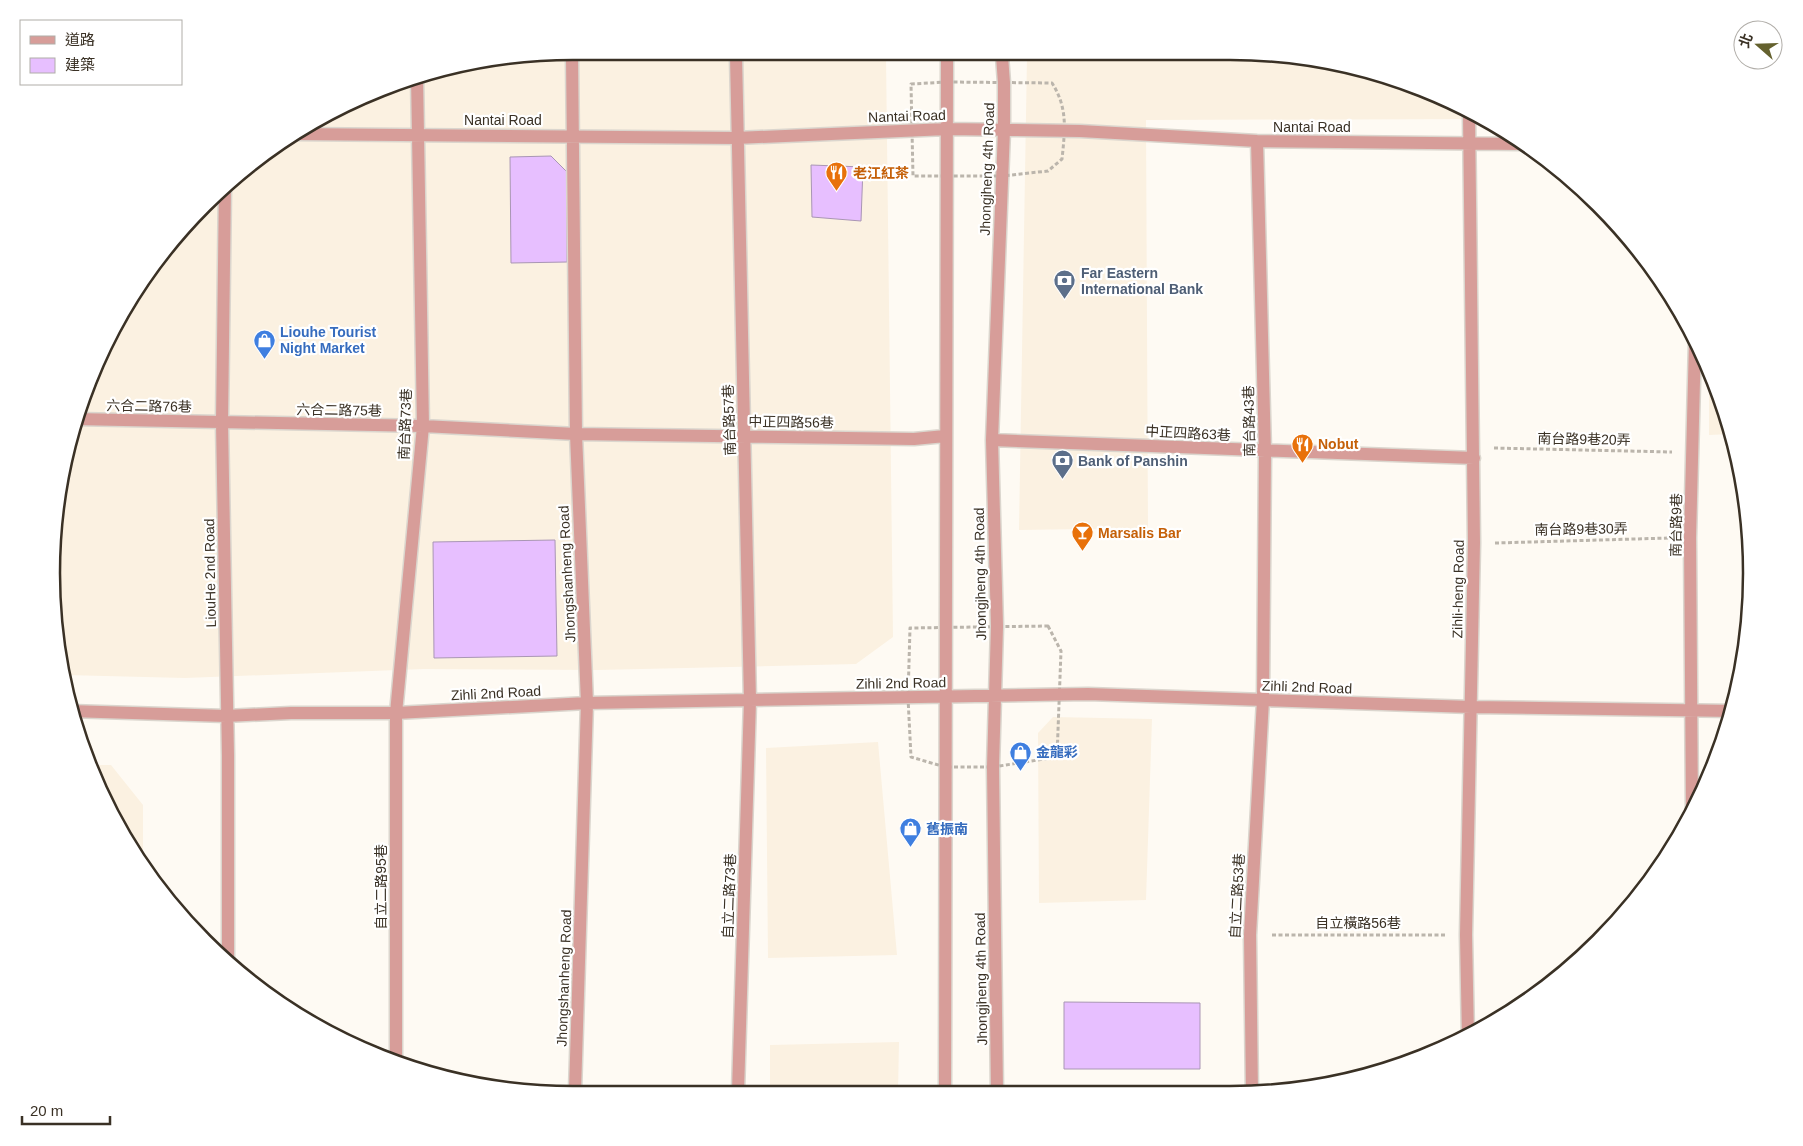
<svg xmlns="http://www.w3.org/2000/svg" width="1803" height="1146" font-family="Arial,'Noto Sans TC',sans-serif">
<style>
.built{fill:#fbf1e1}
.building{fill:#e7bfff;stroke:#a996b4}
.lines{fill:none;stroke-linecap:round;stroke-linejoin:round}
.minor-casing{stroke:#dbd6ce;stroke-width:15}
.path{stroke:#bbb5ac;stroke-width:3;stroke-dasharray:4 2.5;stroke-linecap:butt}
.minor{stroke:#d79d99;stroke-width:12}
.labels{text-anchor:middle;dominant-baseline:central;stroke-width:4.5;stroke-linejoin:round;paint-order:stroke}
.street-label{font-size:14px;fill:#3a3125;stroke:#fff}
.food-label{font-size:14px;font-weight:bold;fill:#c56008;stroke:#fff;text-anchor:start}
.service-label{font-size:14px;font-weight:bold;fill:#4e5e75;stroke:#fff;text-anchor:start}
.shop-label{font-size:14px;font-weight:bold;fill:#366cbe;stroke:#fff;text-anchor:start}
.rim{fill:none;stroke:#3a3125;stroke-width:2.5}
</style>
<rect width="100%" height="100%" fill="#fefaf3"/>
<path class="built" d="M505,56H886L893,637L856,664L597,670L424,669L185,678L65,675L51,573L61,471L79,405L121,312L159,255L229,181L283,139L406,79Z
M1027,56H1298L1430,91L1478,119L1146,120L1148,528L1019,530Z
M1709,371L1724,406L1731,434L1709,435Z
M1053,717L1152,719L1146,900L1039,903L1038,733Z
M878,742L897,955L768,958L766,748Z
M90,765H111L143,805V868L105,804Z
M899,1042L898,1092L770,1091V1045Z"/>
<path class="building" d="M551,156L567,172V262L511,263L510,157Z
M811,165L863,167L861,221L812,217Z
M1717,390L1724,406L1725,408H1717Z
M555,540L557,656L434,658L433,542Z
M1064,1002L1200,1003V1069H1064Z"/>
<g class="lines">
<defs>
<path id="minor" d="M572,56L576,434L587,703L575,1091
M736,56L750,701L738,1091
M293,134L736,138L947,129L1080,131L1257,141L1521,144
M225,185L222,423L228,755V962
M75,419L423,426L576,434L914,439L945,436
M992,440L1474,458
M70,711L226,716L291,713H396L587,703L1088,694L1471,707L1733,711
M1692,814L1690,538L1695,342
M1468,1037L1466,935L1474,543L1469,114
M396,1061V713L423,426L417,76
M945,1092L947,56
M997,1092L993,767L997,626L992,440L1004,130V83L1002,56
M1252,1094L1250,935L1263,700L1265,452L1257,141"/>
</defs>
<use href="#minor" class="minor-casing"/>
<path class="path" d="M947,82L1052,83C1068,108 1065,130 1062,159L1048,171L1002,176H913L911,84Z
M1494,448L1672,452
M1495,543L1669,538
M1048,626L1061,651L1057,757L993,767H945L911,757L908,698L910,628Z
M1272,935H1446"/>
<use href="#minor" class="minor"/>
</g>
<defs>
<symbol id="restaurant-pin" viewBox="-11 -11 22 30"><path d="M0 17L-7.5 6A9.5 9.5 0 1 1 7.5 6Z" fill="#e8710a" stroke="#fff"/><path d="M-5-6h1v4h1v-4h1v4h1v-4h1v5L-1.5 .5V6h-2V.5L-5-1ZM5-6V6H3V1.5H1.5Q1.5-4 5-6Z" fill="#fff"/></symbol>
<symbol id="bank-pin" viewBox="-11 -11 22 30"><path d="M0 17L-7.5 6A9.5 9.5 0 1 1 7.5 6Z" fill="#5c6f8a" stroke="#fff"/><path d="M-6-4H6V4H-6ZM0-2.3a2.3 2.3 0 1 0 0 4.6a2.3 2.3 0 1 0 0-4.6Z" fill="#fff"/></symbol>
<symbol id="shop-pin" viewBox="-11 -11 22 30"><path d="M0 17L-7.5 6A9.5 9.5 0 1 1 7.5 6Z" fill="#3f7fe0" stroke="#fff"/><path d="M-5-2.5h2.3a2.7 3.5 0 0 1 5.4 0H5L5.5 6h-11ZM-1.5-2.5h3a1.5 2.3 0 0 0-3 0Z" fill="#fff"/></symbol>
<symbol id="bar-pin" viewBox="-11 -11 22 30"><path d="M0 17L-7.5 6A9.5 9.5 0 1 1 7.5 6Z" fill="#e8710a" stroke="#fff"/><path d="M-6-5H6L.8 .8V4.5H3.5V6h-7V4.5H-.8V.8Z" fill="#fff"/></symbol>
</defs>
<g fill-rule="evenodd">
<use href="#restaurant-pin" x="824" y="160" width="25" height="34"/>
<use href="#bank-pin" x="1052" y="268" width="25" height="34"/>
<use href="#shop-pin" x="252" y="328" width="25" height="34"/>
<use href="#restaurant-pin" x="1290" y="432" width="25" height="34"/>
<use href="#bank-pin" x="1050" y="448" width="25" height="34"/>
<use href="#bar-pin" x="1070" y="520" width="25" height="34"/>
<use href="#shop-pin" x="1008" y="740" width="25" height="34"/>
<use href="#shop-pin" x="898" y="816" width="25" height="34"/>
</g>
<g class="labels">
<g class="street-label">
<text transform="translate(907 116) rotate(-2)">Nantai Road</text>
<text x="503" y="120">Nantai Road</text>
<text x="1312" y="127">Nantai Road</text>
<text transform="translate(987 169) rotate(-88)">Jhongjheng 4th Road</text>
<text transform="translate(149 406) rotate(1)">六合二路76巷</text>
<text transform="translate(339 410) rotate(1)">六合二路75巷</text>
<text transform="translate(729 420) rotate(-92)">南台路57巷</text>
<text transform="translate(1249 421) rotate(-91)">南台路43巷</text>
<text transform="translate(791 422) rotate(1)">中正四路56巷</text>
<text transform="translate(405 424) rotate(-88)">南台路73巷</text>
<text transform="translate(1188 433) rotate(3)">中正四路63巷</text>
<text transform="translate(1584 439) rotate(1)">南台路9巷20弄</text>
<text transform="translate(1676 525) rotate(-89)">南台路9巷</text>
<text transform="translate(1581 529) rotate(-1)">南台路9巷30弄</text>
<text transform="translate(210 573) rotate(-91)">LiouHe 2nd Road</text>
<text transform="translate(567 574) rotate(-93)">Jhongshanheng Road</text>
<text transform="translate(980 574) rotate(-91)">Jhongjheng 4th Road</text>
<text transform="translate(1458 589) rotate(-89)">Zihli-heng Road</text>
<text transform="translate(901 683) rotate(-1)">Zihli 2nd Road</text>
<text transform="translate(1307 687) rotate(2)">Zihli 2nd Road</text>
<text transform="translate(496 693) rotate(-3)">Zihli 2nd Road</text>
<text transform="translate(381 887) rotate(-90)">自立二路95巷</text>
<text transform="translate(729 896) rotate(-88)">自立二路73巷</text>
<text transform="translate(1237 896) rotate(-87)">自立二路53巷</text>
<text x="1358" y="923">自立橫路56巷</text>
<text transform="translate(564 978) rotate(-88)">Jhongshanheng Road</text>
<text transform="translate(981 979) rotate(-91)">Jhongjheng 4th Road</text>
</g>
<g class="food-label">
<text x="853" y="173">老江紅茶</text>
<text x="1318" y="444">Nobut</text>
<text x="1098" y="533">Marsalis Bar</text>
</g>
<g class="service-label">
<text x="1081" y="273">Far Eastern<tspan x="1081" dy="16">International Bank</tspan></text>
<text x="1078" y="461">Bank of Panshin</text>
</g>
<g class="shop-label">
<text x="280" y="332">Liouhe Tourist<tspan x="280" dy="16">Night Market</tspan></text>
<text x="1036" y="752">金龍彩</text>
<text x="926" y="829">舊振南</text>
</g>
</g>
<path d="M0 0H1803V1146H0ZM573 60H1230A513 513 0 0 1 1743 573V573A513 513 0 0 1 1230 1086H573A513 513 0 0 1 60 573V573A513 513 0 0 1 573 60Z" fill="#fff" fill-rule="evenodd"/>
<path class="rim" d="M573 60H1230A513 513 0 0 1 1743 573V573A513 513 0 0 1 1230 1086H573A513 513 0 0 1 60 573V573A513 513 0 0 1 573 60Z"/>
<rect x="20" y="20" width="162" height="65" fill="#ffffff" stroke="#b0ada8"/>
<rect x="30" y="36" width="25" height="8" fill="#d79d99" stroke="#b0ada8"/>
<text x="65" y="45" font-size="15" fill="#3a3125">道路</text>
<rect x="30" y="58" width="25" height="15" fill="#e7bfff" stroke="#b0ada8"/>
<text x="65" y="70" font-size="15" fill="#3a3125">建築</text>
<g transform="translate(1758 45) rotate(290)"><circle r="24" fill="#ffffff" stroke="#b0ada8"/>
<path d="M0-4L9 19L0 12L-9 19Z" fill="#64612e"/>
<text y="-8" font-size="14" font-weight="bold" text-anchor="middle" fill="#3a3125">北</text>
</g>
<path d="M22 1116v8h88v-8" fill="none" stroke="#3a3125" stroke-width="2.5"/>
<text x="30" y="1116" font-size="15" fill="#3a3125" stroke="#ffffff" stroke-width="4" paint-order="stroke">20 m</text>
</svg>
